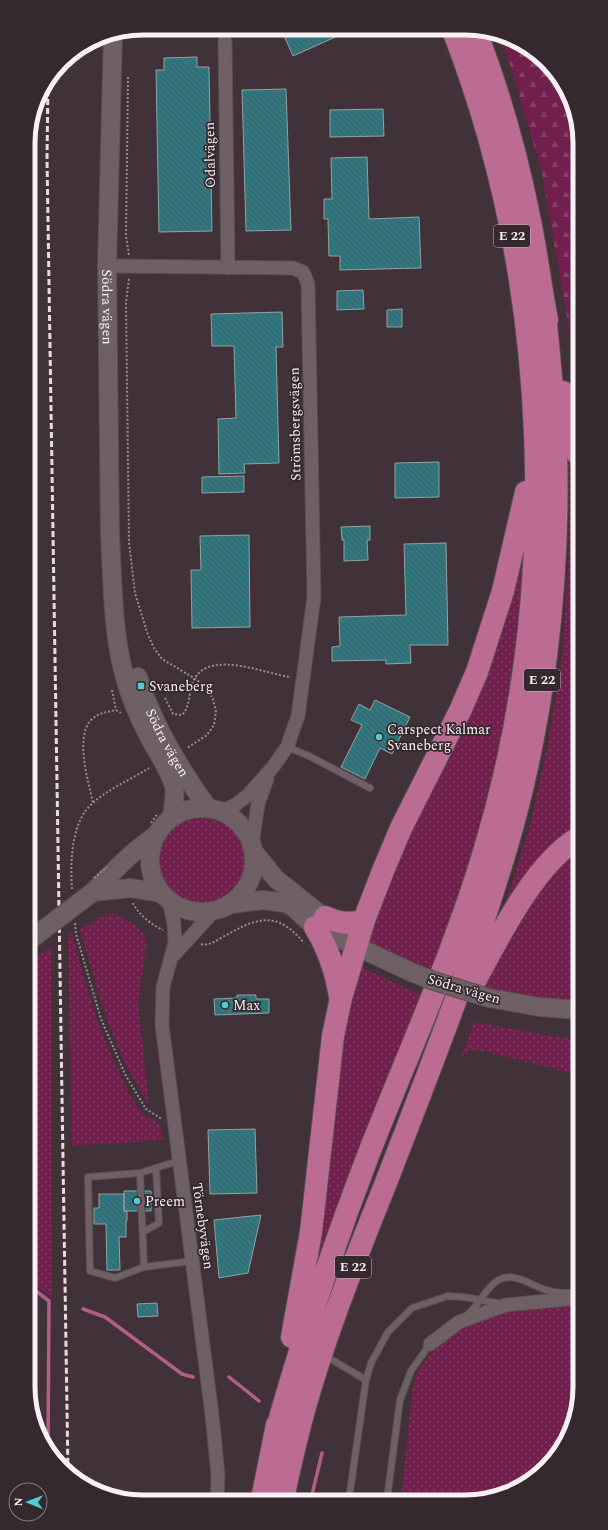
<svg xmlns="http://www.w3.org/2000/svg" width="608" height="1530" font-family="Spectral,serif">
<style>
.grass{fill:url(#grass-dots)}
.forest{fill:url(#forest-firs)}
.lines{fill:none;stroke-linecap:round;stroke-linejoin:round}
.stream{stroke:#b45d88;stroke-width:3.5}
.building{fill:url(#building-back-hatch);stroke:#90a3a4}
.lane-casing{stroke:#594e52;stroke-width:8}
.street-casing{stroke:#594e52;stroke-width:15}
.secondary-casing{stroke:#594e52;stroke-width:20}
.highway-casing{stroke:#594e52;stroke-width:24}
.path{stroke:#988c91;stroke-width:2;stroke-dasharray:2 2;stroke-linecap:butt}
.lane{stroke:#6f6066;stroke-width:6}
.street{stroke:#6f6066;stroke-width:13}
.secondary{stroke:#6f6066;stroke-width:18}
.highway{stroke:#bc6b92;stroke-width:22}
.rail{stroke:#e5dce0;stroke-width:3;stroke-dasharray:6 3;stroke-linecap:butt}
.secondary-bridge-casing{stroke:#594e52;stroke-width:20;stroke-linecap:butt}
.path-bridge{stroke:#988c91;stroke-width:2;stroke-dasharray:2 2;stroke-linecap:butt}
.secondary-bridge{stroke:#6f6066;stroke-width:18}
.poi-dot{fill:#51ccd5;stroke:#35282e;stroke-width:1.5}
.labels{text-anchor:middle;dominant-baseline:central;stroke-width:3.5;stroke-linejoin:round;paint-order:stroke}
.shield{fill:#35282e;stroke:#bfb5b9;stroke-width:1}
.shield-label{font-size:13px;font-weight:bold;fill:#faf1f5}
.street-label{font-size:14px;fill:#faf1f5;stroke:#35282e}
.poi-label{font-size:14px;fill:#faf1f5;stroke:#35282e;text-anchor:start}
.rim{fill:none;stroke:#faf1f5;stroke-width:5}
</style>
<defs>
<pattern id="grass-dots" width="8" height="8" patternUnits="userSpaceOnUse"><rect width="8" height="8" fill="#711f4c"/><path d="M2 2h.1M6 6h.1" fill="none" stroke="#864066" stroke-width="1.8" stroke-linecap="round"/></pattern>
<pattern id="forest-firs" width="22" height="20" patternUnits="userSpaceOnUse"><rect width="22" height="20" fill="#711f4c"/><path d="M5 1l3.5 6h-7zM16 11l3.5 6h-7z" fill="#864066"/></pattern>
<pattern id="building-back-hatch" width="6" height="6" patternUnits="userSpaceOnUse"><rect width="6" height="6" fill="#2c797f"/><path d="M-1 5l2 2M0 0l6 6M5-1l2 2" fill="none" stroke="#3c6064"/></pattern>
</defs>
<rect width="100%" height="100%" fill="#403238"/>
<path class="grass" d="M569,457L577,491L578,828L545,853L505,903L529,830L548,743L562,659L569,554Z
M522,548H527L512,681L500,744L469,868L432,974L376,948L369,941L368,922Z
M159 860a43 43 0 1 1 86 0a43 43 0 1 1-86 0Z
M578,849L579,1002L554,1001L484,988L508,938L550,876Z
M109,913L124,918L141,930L147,942L138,1003L149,1104C112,1051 97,989 80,929Z
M72,932C84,982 98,1029 121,1076C127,1088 133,1103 143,1113C147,1117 155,1121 160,1124L163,1140L72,1146L68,936Z
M51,948L52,1298L31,1281V960Z
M361,967L423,996L305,1310L337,1055Z
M474,1022L562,1038L579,1037V1075L484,1051L471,1050L461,1058Z
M580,1302V1395L571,1431L552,1463L495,1498L401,1499L412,1393L416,1374L433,1350L461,1327L507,1308Z"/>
<path class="forest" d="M498,35L541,57L576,113L577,374L541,169L507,55Z"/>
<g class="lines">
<path class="stream" d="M31,1287L49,1301L48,1445
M83,1309L105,1317L182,1374L193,1377
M229,1377L259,1401
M311,1499L322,1453"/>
</g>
<path class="building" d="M281,29H351V30L293,56Z
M197,57V67H209L212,231L159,232L156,70H164V58Z
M286,89L291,230L246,231L242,90Z
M383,109L384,136L330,137V110Z
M367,157L369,219L419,217L421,268L340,270V256H329L328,219H324V199H332L331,158Z
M363,290L364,309L337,310V291Z
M402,309V327H387V310Z
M282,312L283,347H276L279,463L244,464L245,473L219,474L218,419L236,418L234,346H212L211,314Z
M439,462V497L395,498V463Z
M244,476V492L202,493V477Z
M370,526V540H367L368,560L344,561V540H342L341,527Z
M249,535L250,627L192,628L191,570H201L200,536Z
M446,543L448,645H410L411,663L386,664V660L332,661V647L340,646L339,617L406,615L404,544Z
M375,700L410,717L392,754L380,748L365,779L341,767L362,725L351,720L359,704L370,710Z
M237,995H256V999H269V1013L215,1015L214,999L237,998Z
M255,1129L257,1193L210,1194L208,1130Z
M124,1191H151V1211H124Z
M99,1194H124V1211H127V1221H126V1237H119L120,1270H107L106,1224H94V1208H99Z
M261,1215L248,1273L219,1278L214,1220Z
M157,1303L158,1316L138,1317L137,1304Z"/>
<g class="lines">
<defs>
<path id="lane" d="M287,747L309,756L370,788
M178,1161L140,1173L144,1267L192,1261
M140,1173L88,1177L90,1271L115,1278L144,1267
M143,1232L159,1223L156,1168
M468,1314C478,1306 483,1294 492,1285C510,1266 531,1287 550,1291C557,1293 565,1293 572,1293
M324,1355L366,1380
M349,1499L366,1380L371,1363L388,1332L412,1308L448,1296L464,1297L502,1304
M387,1499L400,1400L411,1371L430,1344"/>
<path id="street" d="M225,41L228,268
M107,266L293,268L303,272L308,284L314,597L298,716L287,747L273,767L247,796L235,805L222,811
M252,844L258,804L267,779
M169,901L174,923L175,943L163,987L162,1025L212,1415L218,1475L217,1499
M173,956L214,911
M430,1344L459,1322L506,1305L579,1298"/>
<g id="secondary">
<path id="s1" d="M113,34L107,266L110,536C113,583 112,635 126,681C131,699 139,717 148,735C156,751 169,768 174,786C176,796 173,807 172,817"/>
<path id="s2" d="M138,677C153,724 179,768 208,808"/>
<circle cx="202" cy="860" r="52"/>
<path d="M254,852L276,879L335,926"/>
<path d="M93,892C113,872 131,852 155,836"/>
<path d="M93,892L131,888L161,893"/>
<path d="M231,904L263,900L285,903L294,908L315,927L411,972"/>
<path d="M489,998L540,1007L579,1010"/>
</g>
<path id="highway" d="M475,30C500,93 518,160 531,226C537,257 541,289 547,320
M563,392L577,453
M325,917C339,923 350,925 364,920
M315,927C329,950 336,971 340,997
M470,990C496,943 532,866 578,838
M292,1337L311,1232L333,1036L341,998L364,920L383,871L401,828L460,711L477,672L503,591L526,492
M274,1439C301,1342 333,1247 369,1153C408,1053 453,955 484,852C563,590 552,285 453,30
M262,1499L277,1425
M283,1499C293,1450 305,1402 321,1355C340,1296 364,1238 387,1180C428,1074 470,968 503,859C543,729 560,584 556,448C554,400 549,353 544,305"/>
</defs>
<use href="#lane" class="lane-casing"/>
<use href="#street" class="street-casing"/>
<use href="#secondary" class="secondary-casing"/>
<use href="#highway" class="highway-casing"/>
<path class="path" d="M128,77L126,236L129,255
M129,279L126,302L129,543L135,593L148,635L154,648L162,659L194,678L206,687L213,699L216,712L214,725L207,735L187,748
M112,690L116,710
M165,698L173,714L182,715C192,705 187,690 195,678C212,650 265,674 291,677
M93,802C88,782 75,737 91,720C98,713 107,712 116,710L121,713
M151,823L158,813
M72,889C70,862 71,820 94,802C110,788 132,779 149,768
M133,903C137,913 153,926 163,930
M75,923L76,934L101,1019L126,1076L146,1109L162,1119
M201,944C208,946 214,942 221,938C255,919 275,908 304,943"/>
<use href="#lane" class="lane"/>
<use href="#street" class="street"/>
<use href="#secondary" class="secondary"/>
<use href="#highway" class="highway"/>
<path class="rail" d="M48,81L47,158L68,1472"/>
<defs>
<path id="secondary-bridge" d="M31,939L93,892
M411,972L434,981L489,998"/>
</defs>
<use href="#secondary-bridge" class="secondary-bridge-casing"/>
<path class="path-bridge" d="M94,878L107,867"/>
<use href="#secondary-bridge" class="secondary-bridge"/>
</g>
<g class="poi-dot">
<rect x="137" y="682" width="8" height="8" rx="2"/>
<circle cx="379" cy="737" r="4"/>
<circle cx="225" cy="1005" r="4"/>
<circle cx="137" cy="1201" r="4"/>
</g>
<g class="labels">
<g class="shield">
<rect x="494" y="225" width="36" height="22" rx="3"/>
<rect x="524" y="669" width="36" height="22" rx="3"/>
<rect x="335" y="1256" width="36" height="22" rx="3"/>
</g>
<g class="shield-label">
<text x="512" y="236">E 22</text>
<text x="542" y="680">E 22</text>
<text x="353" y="1267">E 22</text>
</g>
<g class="street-label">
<text transform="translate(210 155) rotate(-91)">Odalvägen</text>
<text stroke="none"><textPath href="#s1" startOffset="273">Södra vägen</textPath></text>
<text transform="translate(295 424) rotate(-91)">Strömsbergsvägen</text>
<text stroke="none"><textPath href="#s2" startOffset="72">Södra vägen</textPath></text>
<text transform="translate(464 989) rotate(16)">Södra vägen</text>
<text transform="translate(203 1226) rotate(82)">Törnebyvägen</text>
</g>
<g class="poi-label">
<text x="149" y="686">Svaneberg</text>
<text x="387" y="729">Carspect Kalmar<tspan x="387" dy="16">Svaneberg</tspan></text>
<text x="233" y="1005">Max</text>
<text x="145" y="1201">Preem</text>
</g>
</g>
<path d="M0 0H608V1530H0ZM143 35H465A108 108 0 0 1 573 143V1387A108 108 0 0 1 465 1495H143A108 108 0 0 1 35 1387V143A108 108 0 0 1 143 35Z" fill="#35282e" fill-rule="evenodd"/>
<path class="rim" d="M143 35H465A108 108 0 0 1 573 143V1387A108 108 0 0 1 465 1495H143A108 108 0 0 1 35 1387V143A108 108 0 0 1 143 35Z"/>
<g transform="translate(28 1502) rotate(271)"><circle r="19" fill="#35282e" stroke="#84787e"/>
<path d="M0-3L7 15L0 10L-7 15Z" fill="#51ccd5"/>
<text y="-6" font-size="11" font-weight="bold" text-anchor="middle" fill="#faf1f5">N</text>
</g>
</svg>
